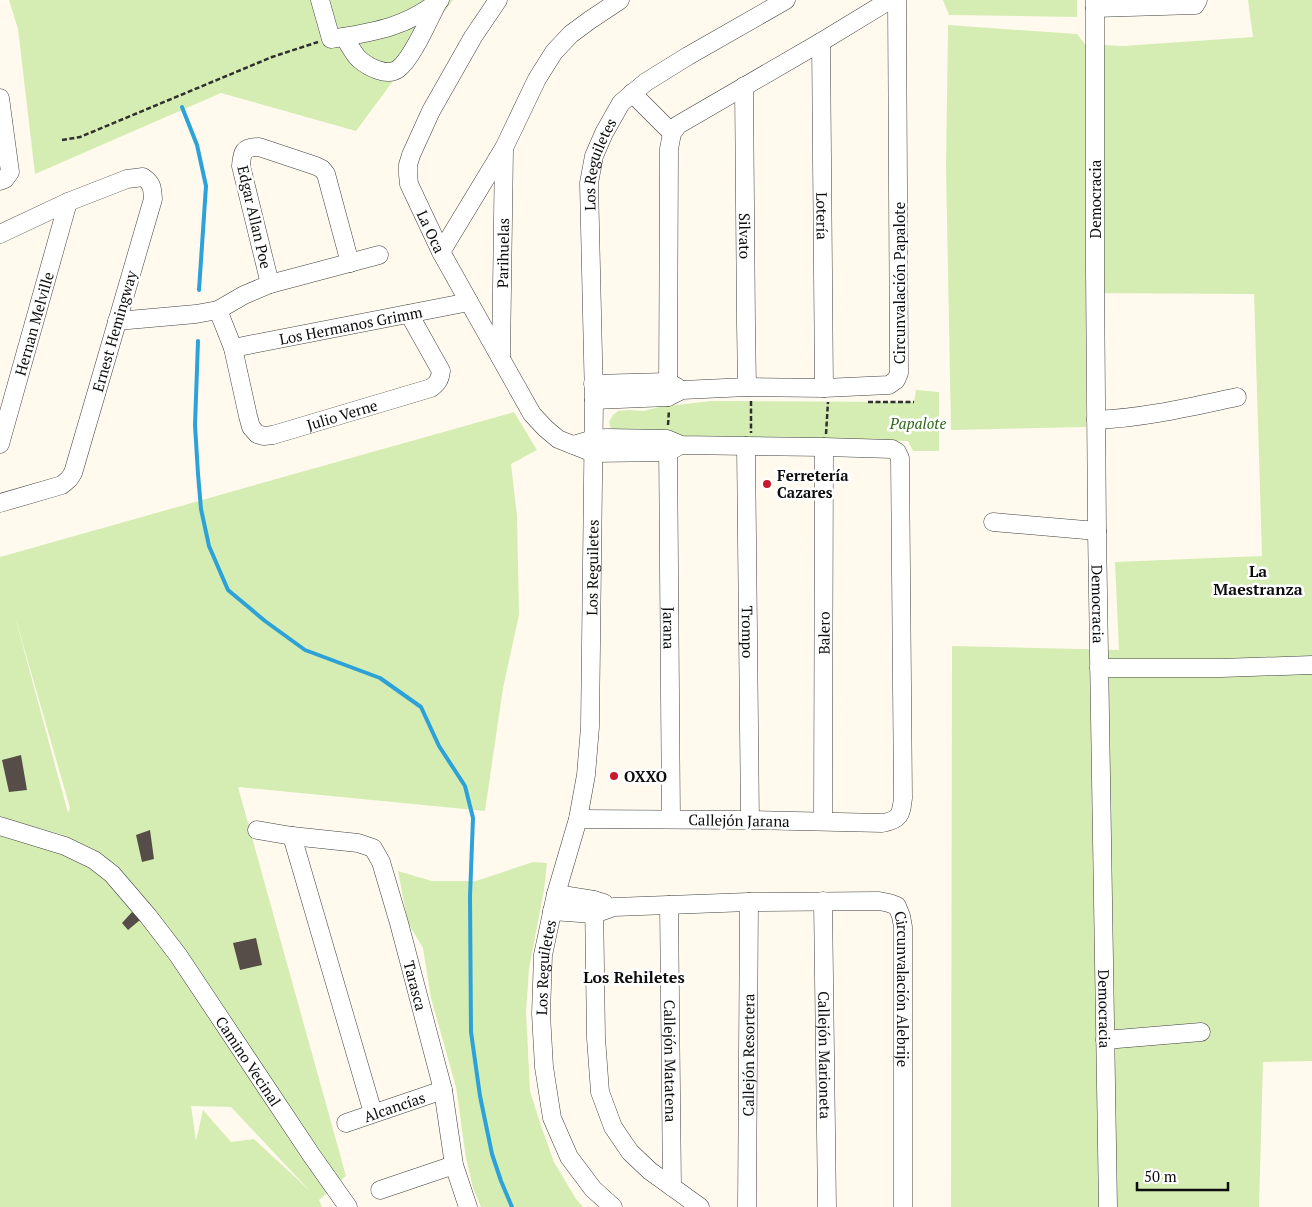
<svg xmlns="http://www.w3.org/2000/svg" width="1312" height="1207" font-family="'PT Serif',serif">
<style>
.green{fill:#d5edb3;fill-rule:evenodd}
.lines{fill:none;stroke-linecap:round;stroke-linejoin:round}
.stream{stroke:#2da2d9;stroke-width:4}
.building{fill:#564d48}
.minor-casing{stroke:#404040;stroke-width:19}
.path{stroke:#2f2f2f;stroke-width:2.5;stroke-dasharray:5 2.5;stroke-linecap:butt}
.minor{stroke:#fff;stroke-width:18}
.poi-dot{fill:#c9192f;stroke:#fff;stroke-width:2}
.labels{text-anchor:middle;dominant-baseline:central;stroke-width:5;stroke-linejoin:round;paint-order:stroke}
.street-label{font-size:15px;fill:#0d0d0d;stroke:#fff}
.park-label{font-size:15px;font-style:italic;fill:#2f6a18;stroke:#fff}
.poi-label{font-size:15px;font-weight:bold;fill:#0d0d0d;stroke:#fff;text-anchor:start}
.neighbourhood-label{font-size:16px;font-weight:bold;fill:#0d0d0d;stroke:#fff}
</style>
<rect width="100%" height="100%" fill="#fffaed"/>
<path class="green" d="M9,0H453L356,131L221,93L35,174L18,29Z
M943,0H1077V17L949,15Z
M1248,0H1312V1061L1263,1062L1259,1207H951L952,646L1119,650L1115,562L1262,556L1254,294L1086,293V427L951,430L946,167L948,25L1077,34L1085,44L1123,46L1253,37Z
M916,390L939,392V451H913L908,441L694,438L612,433L609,422L613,415L618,411L629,410L644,411L659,407L711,401L914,402Z
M514,412L537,450L511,464L517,516L519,615L503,688L485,811L238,787L346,1176L319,1200L322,1207H0V826L3,837L58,852L63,835L0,817V557ZM14,613L70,808L68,813ZM191,1106L231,1107L310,1191L254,1139L231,1142L203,1110L196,1141Z
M533,862L547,863L544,890L529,969L526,1012L530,1091L540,1123L554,1162L576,1199L583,1207H481L473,1188L466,1158L456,1087L431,998L423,948L408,923L398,871L432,881H476Z"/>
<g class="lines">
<path class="stream" d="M182,107L197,145L206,186L199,290
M198,341L195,425L198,474L201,509L209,546L228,590L265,621L305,650L380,678L421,707L439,746L465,786L473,818L470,896L471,1032L480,1096L492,1154L501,1181L512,1207"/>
</g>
<path class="building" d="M21,755L27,790L9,792L2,760Z
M150,830L154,859L142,862L136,835Z
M132,912L140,920L128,930L122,923Z
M256,938L262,965L240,970L233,943Z"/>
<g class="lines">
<defs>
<g id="minor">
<path d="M320,0L331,39C373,32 405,28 440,0"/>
<path id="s1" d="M498,0L473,37L431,111L411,155L408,165V174L409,184L441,252L532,414L545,428L558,439L593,453L668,452L681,445"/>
<path id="s2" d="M1095,0V269L1097,531L1108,1207"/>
<path d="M1095,8L1195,5L1198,0"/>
<path d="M344,37C349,44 353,53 359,59C368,67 387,77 398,69C412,59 428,21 437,4"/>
<path id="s3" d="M821,42L824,388"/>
<path id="s4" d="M744,86L746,324L747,387"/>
<path d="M632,93L672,133"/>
<path d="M0,98L10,172L5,179L0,181"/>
<path d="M0,234L68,202L127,179L143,177C153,184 152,188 153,199L73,473L69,479L62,485L0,503"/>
<path d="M441,252L504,148L537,79L554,52L571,34L590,20L620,0"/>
<path d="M270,284L241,166C242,152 243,147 259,147L316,166L322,169L326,174L350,263"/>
<path d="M218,310L244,295L270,284L379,255"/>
<path id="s5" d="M117,321L196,314L218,310L233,348L248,416L251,427L257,434L264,436L273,435L431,388C438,383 440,379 441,371L409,314"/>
<path id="s6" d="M233,348L469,302"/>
<path id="s7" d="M501,357L504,149"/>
<path d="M593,384L667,382L677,387"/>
<path d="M668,397L669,149L672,133L678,125L821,42L890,0"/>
<path d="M594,400L668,397L682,390L747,387L824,388L889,385L896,380L899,373L897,0"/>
<path d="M1096,420C1144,418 1190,407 1237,397"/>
<path id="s8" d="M668,442L671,819"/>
<path id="s9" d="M0,444L68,202"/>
<path d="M573,445L593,439L607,438L667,439L681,445L824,447L892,449L897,452L900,458L903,798C901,815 900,820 882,823L750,820L578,819"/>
<path id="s10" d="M746,446L750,820"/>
<path d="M993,522L1097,531"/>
<path d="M1099,668H1221L1312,665"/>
<path id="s11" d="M823,821L824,447"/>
<path id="s12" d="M0,826L65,846L94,860L112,874L148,916L178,955L312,1156L348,1207"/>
<path id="s13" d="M257,830L292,836L358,843L373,848L381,862L399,923L443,1090L454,1165L468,1207"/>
<path d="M292,836L373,1113"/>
<path d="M556,894L594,900L604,903"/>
<path d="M594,900L596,1038L600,1092L613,1127L630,1152L650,1171L700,1207"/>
<path id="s14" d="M823,901L827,1207"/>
<path id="s15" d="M669,905L672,1187"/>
<path id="s16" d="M552,911L594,914L614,907L749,902L879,901L889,903L897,906L901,916L903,927V1207"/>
<path d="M1105,1040L1201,1032"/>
<path id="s17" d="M346,1123L443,1090"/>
<path d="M380,1190L454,1165"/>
<path id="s18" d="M613,1207L593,1189L569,1157L552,1118L544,1067L541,1014L543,955L556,894L578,819L586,775L590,727L594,400L589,183L594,156L604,133L621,103L646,82L688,56L786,0"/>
<path id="s19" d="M747,1207L749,902"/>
</g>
</defs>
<use href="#minor" class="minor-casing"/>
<path class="path" d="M62,140L80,137L272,57L318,42
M751,401V433
M868,402H914
M668,425L669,410
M826,434L828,402"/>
<use href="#minor" class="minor"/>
</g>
<g class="poi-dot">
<circle cx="767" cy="484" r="5"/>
<circle cx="614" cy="776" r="5"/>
</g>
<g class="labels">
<g class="street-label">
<text stroke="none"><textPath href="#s18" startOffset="1071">Los Reguiletes</textPath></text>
<text transform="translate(1095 199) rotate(-90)">Democracia</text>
<text stroke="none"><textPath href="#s3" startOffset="174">Lotería</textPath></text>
<text transform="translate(255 217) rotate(77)">Edgar Allan Poe</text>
<text stroke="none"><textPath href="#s1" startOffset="260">La Oca</textPath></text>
<text stroke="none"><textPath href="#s4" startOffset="150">Silvato</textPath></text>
<text stroke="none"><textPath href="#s7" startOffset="104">Parihuelas</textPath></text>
<text transform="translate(899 283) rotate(-90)">Circunvalación Papalote</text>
<text stroke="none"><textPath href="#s9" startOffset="125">Hernan Melville</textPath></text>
<text stroke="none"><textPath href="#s6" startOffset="120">Los Hermanos Grimm</textPath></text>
<text transform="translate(114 331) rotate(-74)">Ernest Hemingway</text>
<text stroke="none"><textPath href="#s5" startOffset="321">Julio Verne</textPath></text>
<text stroke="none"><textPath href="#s18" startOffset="666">Los Reguiletes</textPath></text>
<text stroke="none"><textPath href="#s2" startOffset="604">Democracia</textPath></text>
<text stroke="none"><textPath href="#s8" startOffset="186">Jarana</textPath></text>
<text stroke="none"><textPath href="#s10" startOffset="186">Trompo</textPath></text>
<text stroke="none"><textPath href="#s11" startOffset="188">Balero</textPath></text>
<text transform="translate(739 820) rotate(1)">Callejón Jarana</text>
<text stroke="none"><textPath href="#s18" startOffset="261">Los Reguiletes</textPath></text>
<text stroke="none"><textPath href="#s13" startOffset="262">Tarasca</textPath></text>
<text stroke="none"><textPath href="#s16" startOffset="431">Circunvalación Alebrije</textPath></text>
<text stroke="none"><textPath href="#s2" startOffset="1009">Democracia</textPath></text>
<text stroke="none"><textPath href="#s19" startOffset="152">Callejón Resortera</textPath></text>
<text stroke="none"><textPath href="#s14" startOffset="154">Callejón Marioneta</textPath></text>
<text stroke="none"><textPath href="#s12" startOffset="355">Camino Vecinal</textPath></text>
<text stroke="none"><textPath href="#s15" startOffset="156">Callejón Matatena</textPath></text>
<text stroke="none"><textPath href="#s17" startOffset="51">Alcancías</textPath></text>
</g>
<g class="park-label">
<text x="918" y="423">Papalote</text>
</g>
<g class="poi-label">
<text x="777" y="475">Ferretería<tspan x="777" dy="17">Cazares</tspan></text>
<text x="624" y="776">OXXO</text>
</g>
<g class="neighbourhood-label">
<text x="1258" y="571">La<tspan x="1258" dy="18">Maestranza</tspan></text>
<text x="634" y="977">Los Rehiletes</text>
</g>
</g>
<path d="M1137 1182v8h91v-8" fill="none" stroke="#0d0d0d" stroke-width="2.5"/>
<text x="1144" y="1182" font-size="15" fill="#0d0d0d" stroke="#ffffff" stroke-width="4" paint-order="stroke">50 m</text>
</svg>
